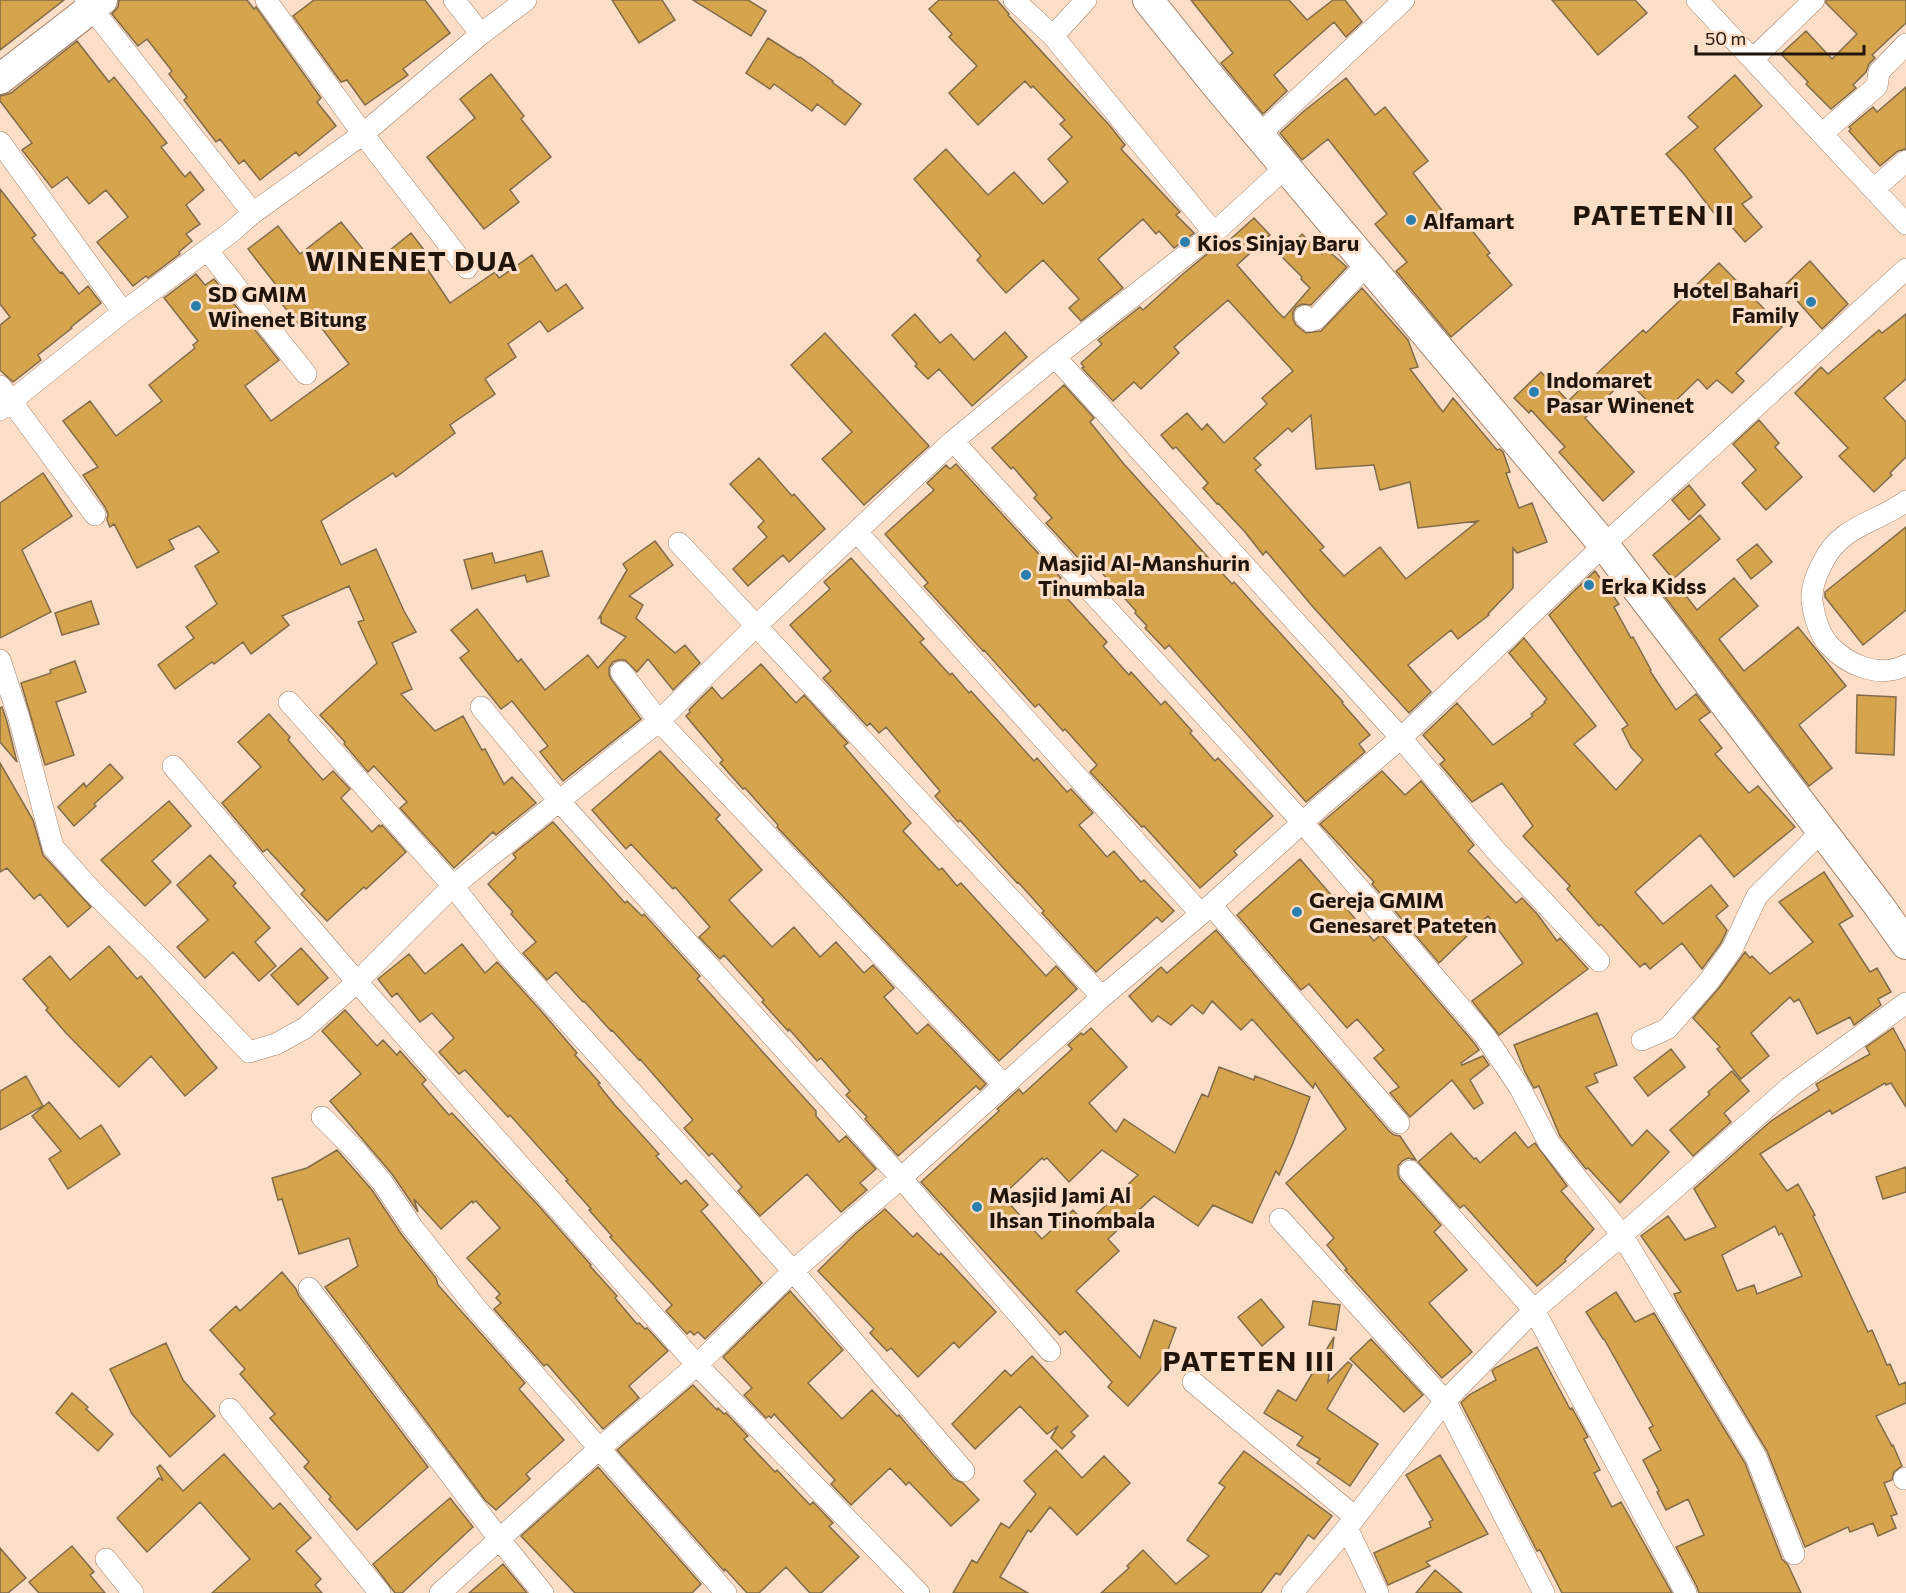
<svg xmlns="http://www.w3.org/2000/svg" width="1906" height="1593" font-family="Commissioner,sans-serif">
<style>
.building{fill:#d7a44e;stroke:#806b4a;stroke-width:1.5;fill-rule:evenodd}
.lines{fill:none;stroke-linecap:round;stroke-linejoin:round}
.street-casing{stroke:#a38269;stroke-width:22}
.secondary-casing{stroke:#a38269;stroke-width:32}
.street{stroke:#fff;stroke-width:21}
.secondary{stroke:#fff;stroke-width:30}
.poi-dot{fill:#2b7faf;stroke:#fbdec8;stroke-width:2}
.labels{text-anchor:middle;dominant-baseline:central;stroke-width:6;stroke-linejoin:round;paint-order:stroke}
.poi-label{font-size:22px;font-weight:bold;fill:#21140a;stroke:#fbdec8;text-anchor:start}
.district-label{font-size:28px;font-weight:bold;letter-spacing:1.5px;fill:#21140a;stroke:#fbdec8}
</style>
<rect width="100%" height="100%" fill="#fbdec8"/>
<path class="building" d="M0,0H64L0,50Z
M119,0H247L254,9L256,7L321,98L317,102L336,126L299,156L296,152L260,180L244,160L239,164L220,139L216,142L184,100L187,97L169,74L172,71L147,39L138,46L112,14L118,7Z
M314,0H425L450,33L403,69L408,75L365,105L347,80L341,82L293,16Z
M612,0H662L675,20L639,43Z
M693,0H748L766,11L751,36Z
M939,0H997L1009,14L1008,15L1110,126L1125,145L1121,149L1180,212L1176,215L1194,233L1174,248L1159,231L1156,234L1143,219L1098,259L1123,288L1081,321L1069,308L1079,299L1043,260L1006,293L977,260L981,256L914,179L946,149L988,195L1014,172L1043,204L1068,182L1048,159L1072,137L1060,124L1065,120L1033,86L1031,88L1025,81L978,125L949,93L977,66L949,37L952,34L929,9Z
M1191,0H1289L1307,20L1333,0H1345L1362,22L1346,37L1334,22L1274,75L1287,91L1263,114L1221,63L1233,53Z
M1552,0H1635L1647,13L1598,55Z
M1826,0H1906V23L1872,55L1875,58L1869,64L1866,72L1853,85L1856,88L1831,109L1806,84L1808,82L1781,54L1806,31L1832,59L1857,34L1826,3Z
M768,38L799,58L800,57L833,81L832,82L861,104L845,125L817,104L812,111L774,84L770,89L746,73Z
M77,41L109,82L114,77L151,123L167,143L161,147L185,177L190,172L204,190L186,205L200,224L186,234L192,241L179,252L180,254L148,278L146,276L133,286L97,242L128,217L106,190L89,204L67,177L52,188L22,150L32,143L0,101V96L11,93Z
M491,74L524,116L521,119L551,157L510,190L519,202L484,229L427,157L475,118L460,99Z
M1735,75L1762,106L1714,149L1752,197L1742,204L1762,227L1745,242L1724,218L1720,221L1684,174L1666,154L1698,127L1688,117Z
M1346,78L1375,115L1385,107L1428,161L1413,173L1454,226L1463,219L1490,253L1487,255L1512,285L1451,337L1396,271L1407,262L1375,224L1387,214L1328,139L1302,160L1280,133L1304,111Z
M1906,87V149L1898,151L1880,166L1849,131L1851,129L1849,127L1873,107L1877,112Z
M0,189L36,235L32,238L60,273L62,272L79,294L88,286L101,303L71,327L72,328L38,355L41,360L13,382L0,370V325L10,317L0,304Z
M1254,218L1270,235L1237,265L1277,311L1284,318L1310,288L1301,279L1302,277L1281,256L1302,234L1322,254L1326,249L1347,267L1311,305L1302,304L1296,307L1293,312V319L1296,325L1306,333L1321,331L1362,288L1408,340L1418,367L1410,369L1443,412L1453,398L1497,450L1500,449L1503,452L1510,472L1506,473L1519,508L1532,503L1547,542L1517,553L1513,548V588L1488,614L1489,615L1458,639L1451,630L1408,665L1431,692L1409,713L1313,607L1266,551L1263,555L1245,532L1218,503L1217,504L1203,488L1208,483L1176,447L1173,449L1161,435L1187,413L1202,430L1207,424L1224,443L1267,404L1262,398L1293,371L1228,300L1174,347L1179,353L1141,389L1134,382L1113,401L1082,368L1084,367L1081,363L1102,344L1098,340L1140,307L1143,310L1184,273L1212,250L1215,253ZM1311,415L1316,469L1374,465L1380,490L1410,482L1418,528L1478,521L1406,579L1380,547L1344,576L1320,550L1324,547L1255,470L1261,465L1254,458L1288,428L1292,432Z
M341,222L374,263L411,233L424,250L418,255L450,303L495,272L499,278L532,255L556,291L566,284L583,308L548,332L540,321L508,344L516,357L485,379L495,394L450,425L455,433L396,477L393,473L321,521L341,565L376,549L404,611L416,632L392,643L412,689L401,694L435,731L463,716L482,750L485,749L504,784L512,777L536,803L496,835L493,832L454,868L400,808L407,802L374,766L368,772L344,744L345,742L320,715L377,663L358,622L364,620L349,586L282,616L289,625L251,654L243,642L214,664L212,662L175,689L158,665L194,638L186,627L217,604L195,566L219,552L199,526L169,540L174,549L137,568L114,524L110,527L107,520L108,514L105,507L83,475L98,467L63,421L90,401L116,436L162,401L149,385L195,348L193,345L198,341L164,298L196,274L205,285L214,279L279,360L245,386L271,421L349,364L314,318L301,328L278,299L284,295L248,249L278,226L300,254Z
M1810,261L1848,304L1822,329L1784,286Z
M1719,263L1782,327L1736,373L1744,381L1732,393L1717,380L1707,389L1698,379L1661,415L1626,379L1585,418L1634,472L1603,501L1559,452L1565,447L1531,410L1529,413L1514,398L1541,372L1568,401L1643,330L1646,333Z
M915,314L940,343L951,334L974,360L1005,332L1027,357L972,406L939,369L928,379L915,366L917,364L892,335Z
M1906,314V379L1884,398L1906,422V457L1890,473L1892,475L1874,492L1839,456L1848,448L1795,393L1821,367L1828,374L1879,330L1882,333Z
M825,333L929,446L864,505L822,459L852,432L791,365Z
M1064,385L1094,418L1090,422L1123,463L1232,584L1234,582L1260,611L1343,702L1342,703L1370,735L1359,744L1365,752L1306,802L1169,645L1165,649L1145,628L1147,626L1135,613L1136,611L1086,555L1080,560L1046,523L1052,518L1034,498L1037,495L1013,467L1011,469L992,448Z
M1759,420L1779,443L1775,447L1802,477L1766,510L1742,483L1756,470L1733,444Z
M759,458L792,496L794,494L825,529L789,562L783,555L748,586L733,569L767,537L758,527L764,521L730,484Z
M956,464L1061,578L1054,584L1107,642L1103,646L1129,675L1131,672L1161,705L1165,701L1192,731L1190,733L1215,761L1218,758L1273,816L1234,851L1237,855L1200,888L1144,826L1142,827L1090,772L1097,765L1065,729L1063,731L1039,704L1035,707L984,650L983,651L924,586L928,583L885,534L934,490L927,483L946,465L950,469Z
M43,473L72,516L22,550L51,612L0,638V503Z
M1689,485L1705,505L1689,520L1672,500Z
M1700,515L1720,539L1673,579L1653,555Z
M1906,527V610L1863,645L1825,597V592Z
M655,541L673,565L629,596L643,605L636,618L675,653L685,645L700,663L673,690L648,659L637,672L625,660H619L613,662L609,668V674L611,679L641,719L563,781L540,752L548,746L512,701L501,709L460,658L469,651L451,630L477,609L518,662L521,659L545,690L588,655L598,668L626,637L601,623V617L599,618L627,570L623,564Z
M1757,544L1772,562L1751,579L1737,560Z
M542,551L549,576L527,582L525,575L472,589L464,560L492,553L495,563Z
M851,558L924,639L920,642L950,675L952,673L969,693L971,691L1034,761L1037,758L1067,792L1071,789L1093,813L1079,825L1107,857L1114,851L1141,882L1144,880L1174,911L1162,922L1157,917L1096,972L1042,913L1044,911L1018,882L1017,883L960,820L958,822L935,796L940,791L886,727L879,733L870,723L867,726L823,678L831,671L790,625L830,589L824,582Z
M1595,571L1619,604L1614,607L1631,638L1633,637L1651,670L1650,671L1676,710L1696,694L1710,712L1699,720L1722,748L1715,754L1749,793L1758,786L1795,827L1734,877L1700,835L1635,892L1663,924L1711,885L1728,906L1716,916L1727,930L1721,943L1702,969L1682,943L1650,969L1645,963L1640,967L1601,924L1599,926L1567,889L1570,886L1523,836L1533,826L1502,783L1472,802L1440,764L1445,760L1423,735L1457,703L1493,745L1533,716L1531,714L1545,703L1544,702L1547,699L1509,653L1524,638L1596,726L1574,744L1616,790L1643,760L1631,747L1622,729L1628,725L1549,615Z
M1734,578L1758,606L1719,639L1744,671L1798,627L1846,686L1799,725L1832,768L1809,786L1662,593L1676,583L1697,610Z
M91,601L99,624L62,635L55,613Z
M75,661L86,692L56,702L74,755L45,765L21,683L51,673L50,670Z
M761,664L796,703L804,695L848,743L844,746L911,823L903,831L939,870L942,868L957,886L961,883L1046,976L1056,966L1077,989L999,1061L777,827L778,825L745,788L743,789L720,763L723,760L686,716L690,712L689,710L712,687L722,699Z
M1857,695L1896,697L1894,755L1856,753Z
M2,707L7,722L17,762L0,742V708Z
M269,714L290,737L288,740L323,780L333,771L350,789L341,798L372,832L379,825L380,827L382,825L406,852L366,889L364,887L327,921L301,894L305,890L267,849L263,852L222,803L261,767L238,742Z
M660,751L720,815L716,819L762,870L729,900L772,947L794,927L820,957L836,942L864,973L873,965L894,988L884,997L917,1034L928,1024L986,1084L980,1090L976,1086L898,1156L865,1119L867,1117L846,1095L850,1091L821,1058L817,1061L789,1029L788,1031L762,1002L764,1000L724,955L720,959L699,937L710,927L675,887L673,889L631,844L626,849L592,810Z
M0,763L33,820L43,855L91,907L68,927L40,894L34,899L7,868L0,872Z
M110,764L123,778L94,804L96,806L74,826L58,807L84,783L86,787Z
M1382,771L1405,795L1421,781L1474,845L1468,851L1516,903L1522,898L1538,915L1557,941L1560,938L1588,969L1499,1035L1472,1001L1523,963L1488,916L1439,963L1372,884L1374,882L1320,824Z
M169,801L191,826L152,861L171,882L145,906L101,860Z
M553,822L625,903L627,901L642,916L644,914L700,976L697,979L816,1111V1116L839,1142L846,1136L876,1169L860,1183L867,1190L841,1212L807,1174L760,1216L738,1191L742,1187L712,1153L709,1156L684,1128L693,1120L640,1059L639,1060L612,1030L611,1031L584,1001L583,1002L556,972L547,980L523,953L536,942L511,914L513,912L488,884L516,858L513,854Z
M210,855L236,883L233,886L270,928L255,942L276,966L259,981L233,952L205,978L177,947L208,920L177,885Z
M1300,859L1333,897L1335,895L1374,941L1381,934L1475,1044L1479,1050L1461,1063L1462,1065L1483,1056L1489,1065L1470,1080L1483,1103L1474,1109L1452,1080L1410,1117L1390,1093L1399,1087L1374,1058L1384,1050L1357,1019L1347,1028L1309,984L1301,990L1237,915Z
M1824,872L1853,916L1839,924L1870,972L1877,968L1891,992L1878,999L1881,1005L1854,1025L1850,1017L1817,1034L1799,999L1794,1002L1790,997L1751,1033L1769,1056L1741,1079L1717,1049L1720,1047L1693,1018L1719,988L1745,952L1750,958L1752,956L1770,974L1813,942L1779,902Z
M1216,930L1389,1131L1394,1135L1400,1136L1416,1160L1408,1158L1402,1161L1398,1166V1174L1400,1179L1441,1225L1434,1232L1467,1270L1429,1303L1472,1352L1442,1378L1345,1270L1347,1269L1327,1245L1334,1238L1286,1183L1346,1129L1315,1083L1313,1088L1252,1019L1241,1030L1212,1001L1203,1014L1192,1005L1171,1025L1158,1016L1152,1022L1129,996L1161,967L1167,973Z
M462,944L485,973L497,962L542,1012L577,1053L575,1055L600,1083L598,1084L614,1104L659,1154L656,1156L681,1184L686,1180L708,1205L701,1211L762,1283L705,1339L698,1332L694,1335L690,1331L687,1334L666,1311L672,1305L610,1237L612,1236L589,1210L591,1209L566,1181L568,1180L510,1115L508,1117L465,1070L459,1074L439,1052L454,1038L432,1013L420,1022L397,993L392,997L378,979L409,954L425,974Z
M109,946L137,979L141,976L217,1068L185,1096L151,1056L119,1087L66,1033L46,1010L48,1008L23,979L50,956L70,980Z
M301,948L328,978L298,1005L271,975Z
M345,1010L377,1046L383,1040L397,1055L400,1051L426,1080L422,1084L449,1115L452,1113L538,1205L591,1265L590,1266L617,1296L615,1298L637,1324L639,1323L645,1329L647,1328L668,1351L629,1386L639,1398L603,1429L547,1364L544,1366L494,1309L501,1303L496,1298L500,1294L467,1258L500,1228L476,1201L473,1203L472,1201L441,1229L414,1199L418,1212L392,1174L330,1101L361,1074L322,1031Z
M1597,1013L1617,1065L1594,1074L1598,1082L1586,1087L1632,1146L1647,1130L1669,1152L1620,1203L1588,1168L1586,1169L1560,1136L1539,1086L1534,1088L1525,1072L1514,1045Z
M1091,1028L1127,1067L1089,1103L1116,1132L1124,1119L1175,1153L1202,1094L1208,1097L1219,1067L1254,1080L1255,1076L1310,1097L1293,1143L1279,1175L1276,1171L1252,1223L1213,1205L1198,1226L1154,1196L1108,1239L1119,1251L1076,1291L1140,1358L1154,1320L1176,1328L1160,1371L1128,1406L1108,1387L1112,1382L1065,1331L1060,1335L921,1182L999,1111L997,1109L1019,1089L1023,1094L1072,1049L1068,1045L1081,1033L1083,1035ZM1102,1150L1138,1175L1086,1224L1073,1210L1042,1239L1002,1196L1042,1158L1044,1160L1047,1158L1069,1182Z
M1893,1028L1906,1052V1107L1891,1083L1886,1085L1885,1083L1832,1114L1830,1110L1760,1154L1787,1191L1798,1184L1815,1215L1813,1216L1868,1332L1872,1330L1887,1365L1890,1364L1899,1385L1906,1382V1403L1876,1416L1892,1446L1893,1445L1902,1466L1894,1472L1892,1480L1884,1483L1897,1514L1891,1516L1896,1528L1878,1536L1873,1523L1850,1532L1848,1527L1805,1547L1767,1451L1677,1301L1674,1294L1681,1292L1641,1236L1668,1216L1685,1240L1716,1227L1694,1189L1771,1121L1819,1090L1816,1084L1870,1054L1866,1047ZM1775,1226L1779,1235L1782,1233L1802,1276L1757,1294L1754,1285L1737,1291L1722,1255Z
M1671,1049L1685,1067L1648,1096L1634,1078Z
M1732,1071L1749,1091L1724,1113L1731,1122L1693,1156L1670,1130L1710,1094L1708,1092Z
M26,1076L43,1106L0,1130V1091Z
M49,1102L80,1139L101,1125L120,1154L68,1189L49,1159L61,1151L32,1116Z
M1515,1132L1528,1148L1535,1143L1567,1186L1561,1191L1594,1229L1565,1259L1566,1261L1537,1286L1464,1205L1460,1208L1418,1162L1451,1133L1474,1159L1476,1158L1480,1163Z
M337,1150L372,1190L402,1235L436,1278L438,1285L525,1383L519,1389L564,1440L526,1474L530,1479L496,1510L485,1500L325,1287L358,1266L349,1238L299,1254L282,1199L278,1200L272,1178L307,1168Z
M1906,1167V1192L1883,1199L1876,1177Z
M885,1209L913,1237L917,1233L939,1255L941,1253L996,1312L959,1348L954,1342L918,1377L891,1348L887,1351L870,1333L874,1329L818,1271L855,1234Z
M282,1272L296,1289L299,1296L428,1467L357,1530L329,1499L331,1497L304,1467L309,1462L270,1418L275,1414L240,1374L245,1369L210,1330L236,1306L240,1311Z
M790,1291L843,1350L808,1383L842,1419L872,1390L897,1416L899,1415L903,1420L954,1479L963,1483L979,1500L951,1526L909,1482L906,1485L890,1468L851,1505L831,1484L835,1480L774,1414L771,1418L769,1416L766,1418L744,1395L752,1388L723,1357Z
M1616,1292L1635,1322L1654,1313L1745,1463L1782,1559L1788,1565L1801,1593H1699L1697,1587L1676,1547L1704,1535L1688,1499L1666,1510L1657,1492L1659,1491L1643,1460L1661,1450L1649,1428L1653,1426L1604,1339H1603L1586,1312Z
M1261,1299L1284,1327L1262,1346L1238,1317Z
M1313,1301L1340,1305L1336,1330L1309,1325Z
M1334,1337L1328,1382L1348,1362L1352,1365L1327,1409L1378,1444L1350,1486L1317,1463L1320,1459L1297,1445L1303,1437L1264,1413L1278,1390L1296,1401Z
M1371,1339L1423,1395L1404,1412L1350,1359Z
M166,1343L183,1380L215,1416L170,1457L132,1414L110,1369Z
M1537,1347L1570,1409L1572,1408L1588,1437L1584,1439L1600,1470L1594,1473L1612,1507L1621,1502L1672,1593H1562L1540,1550L1537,1551L1461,1403L1469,1395L1496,1380L1492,1371L1495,1368Z
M1032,1356L1088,1416L1071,1432L1075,1436L1062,1449L1051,1438L1058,1426L1047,1434L1020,1406L975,1449L952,1424L1005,1370L1011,1376Z
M693,1385L717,1410L718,1408L724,1414L726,1413L748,1436L744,1439L775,1472L777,1470L810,1505L813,1502L833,1523L829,1526L859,1557L821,1593H810L786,1567L759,1593H747L725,1569L724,1571L617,1450Z
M72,1393L88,1407L86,1409L113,1434L98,1451L56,1413Z
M1056,1450L1082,1478L1104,1456L1130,1483L1077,1535L1050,1507L1031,1532L1028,1530L1000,1577L1028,1593H953L972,1560L977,1563L1001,1523L1009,1528L1036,1494L1024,1481Z
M1244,1451L1332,1516L1314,1539L1308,1535L1280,1575L1276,1573L1261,1593H1101L1129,1568L1127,1566L1143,1550L1176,1584L1209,1556L1187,1540L1225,1487L1219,1483Z
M224,1454L273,1509L280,1503L311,1538L296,1551L321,1579L315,1585L322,1593H212L250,1559L200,1502L147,1552L117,1518L159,1478L163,1481L157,1468L160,1465L183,1491Z
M1440,1455L1488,1534L1426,1562L1430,1566L1388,1585L1374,1553L1431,1527L1429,1522L1433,1520L1406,1475Z
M598,1467L701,1584L692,1593H575L521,1536Z
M450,1498L473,1527L402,1593H395L373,1564Z
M72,1546L94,1572L90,1575L105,1593H39L29,1582Z
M0,1548L26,1578L8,1593H0Z
M503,1564L527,1593H469Z
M1435,1570L1462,1593H1416Z"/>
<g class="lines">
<defs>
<path id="street" d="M85,0L253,213
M266,0L363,134L467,268
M454,0L481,34
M1014,0L1053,36L1214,233
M1697,0L1906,224
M1053,36L1086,0
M1753,59L1814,0
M1823,133L1877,86L1879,72L1906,44
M1259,135L1404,0
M0,142L123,312
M1875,188L1906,161
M207,250L306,374
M1305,316L1310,321L1316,319L1367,264
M1055,357L1401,738L1497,852L1599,961
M0,386L95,515
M0,410L123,312L230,233L253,213L363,134L481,34L526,0
M953,441L1303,823L1485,1036L1520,1088L1549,1143L1622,1235L1756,1457L1794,1554
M1906,501C1877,523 1841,525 1823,562C1817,573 1811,589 1812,601C1814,615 1819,633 1828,644C1847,665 1879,679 1906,665
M857,532L1201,914
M679,543L1102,997
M0,660L19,718L53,847L92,891L158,956L249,1052L276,1044L305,1028L357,982L453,886L659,721L756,626L953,441L1055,357L1214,233L1286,167
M621,672L659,721L1004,1085
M289,702L453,886L506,953L793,1271L964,1471
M481,707L560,802L901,1178L1050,1351
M173,766L357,982L697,1365L919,1593
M1211,905L1399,1123
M1642,1040L1667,1029L1709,981L1732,949L1757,896L1822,831
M322,1117L357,1152L382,1182L413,1228L477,1309L726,1593
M1410,1171L1534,1310L1686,1593
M1280,1219L1445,1401L1347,1528L1292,1593
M309,1288L500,1540L543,1593
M1193,1382L1355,1517
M230,1409L380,1593
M1904,1479L1906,1478
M1347,1528L1378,1593
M106,1559L133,1593
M440,1593L600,1448L697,1365L793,1271L901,1178L1102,997L1201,914L1322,805L1401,738L1604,545L1906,269
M1544,1593L1445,1401L1534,1310L1622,1235L1790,1087L1906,1003"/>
<path id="secondary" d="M1148,0L1214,82L1604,545L1879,906L1906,944
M0,79L102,0"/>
</defs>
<use href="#street" class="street-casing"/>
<use href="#secondary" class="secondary-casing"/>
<use href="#street" class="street"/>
<use href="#secondary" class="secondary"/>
</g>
<g class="poi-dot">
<circle cx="1411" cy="220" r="6"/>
<circle cx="1185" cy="242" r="6"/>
<circle cx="1811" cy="302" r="6"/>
<circle cx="196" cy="306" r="6"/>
<circle cx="1534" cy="392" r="6"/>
<circle cx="1026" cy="575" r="6"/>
<circle cx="1589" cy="585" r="6"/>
<circle cx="1297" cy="912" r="6"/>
<circle cx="977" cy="1207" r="6"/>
</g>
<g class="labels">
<g class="poi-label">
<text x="1423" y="220">Alfamart</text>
<text x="1197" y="242">Kios Sinjay Baru</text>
<text x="1799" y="289" text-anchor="end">Hotel Bahari<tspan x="1799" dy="25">Family</tspan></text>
<text x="208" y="293">SD GMIM<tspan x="208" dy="25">Winenet Bitung</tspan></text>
<text x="1546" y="379">Indomaret<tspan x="1546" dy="25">Pasar Winenet</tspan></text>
<text x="1038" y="562">Masjid Al-Manshurin<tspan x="1038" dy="25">Tinumbala</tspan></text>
<text x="1601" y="585">Erka Kidss</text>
<text x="1309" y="899">Gereja GMIM<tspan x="1309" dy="25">Genesaret Pateten</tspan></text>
<text x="989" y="1194">Masjid Jami Al<tspan x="989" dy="25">Ihsan Tinombala</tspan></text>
</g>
<g class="district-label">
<text x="1654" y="214">PATETEN II</text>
<text x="412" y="260">WINENET DUA</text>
<text x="1249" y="1360">PATETEN III</text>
</g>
</g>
<path d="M1696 45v9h168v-9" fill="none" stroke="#21140a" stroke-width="3"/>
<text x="1705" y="45" font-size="18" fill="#21140a" stroke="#fbdec8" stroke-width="4.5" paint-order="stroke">50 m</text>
</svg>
